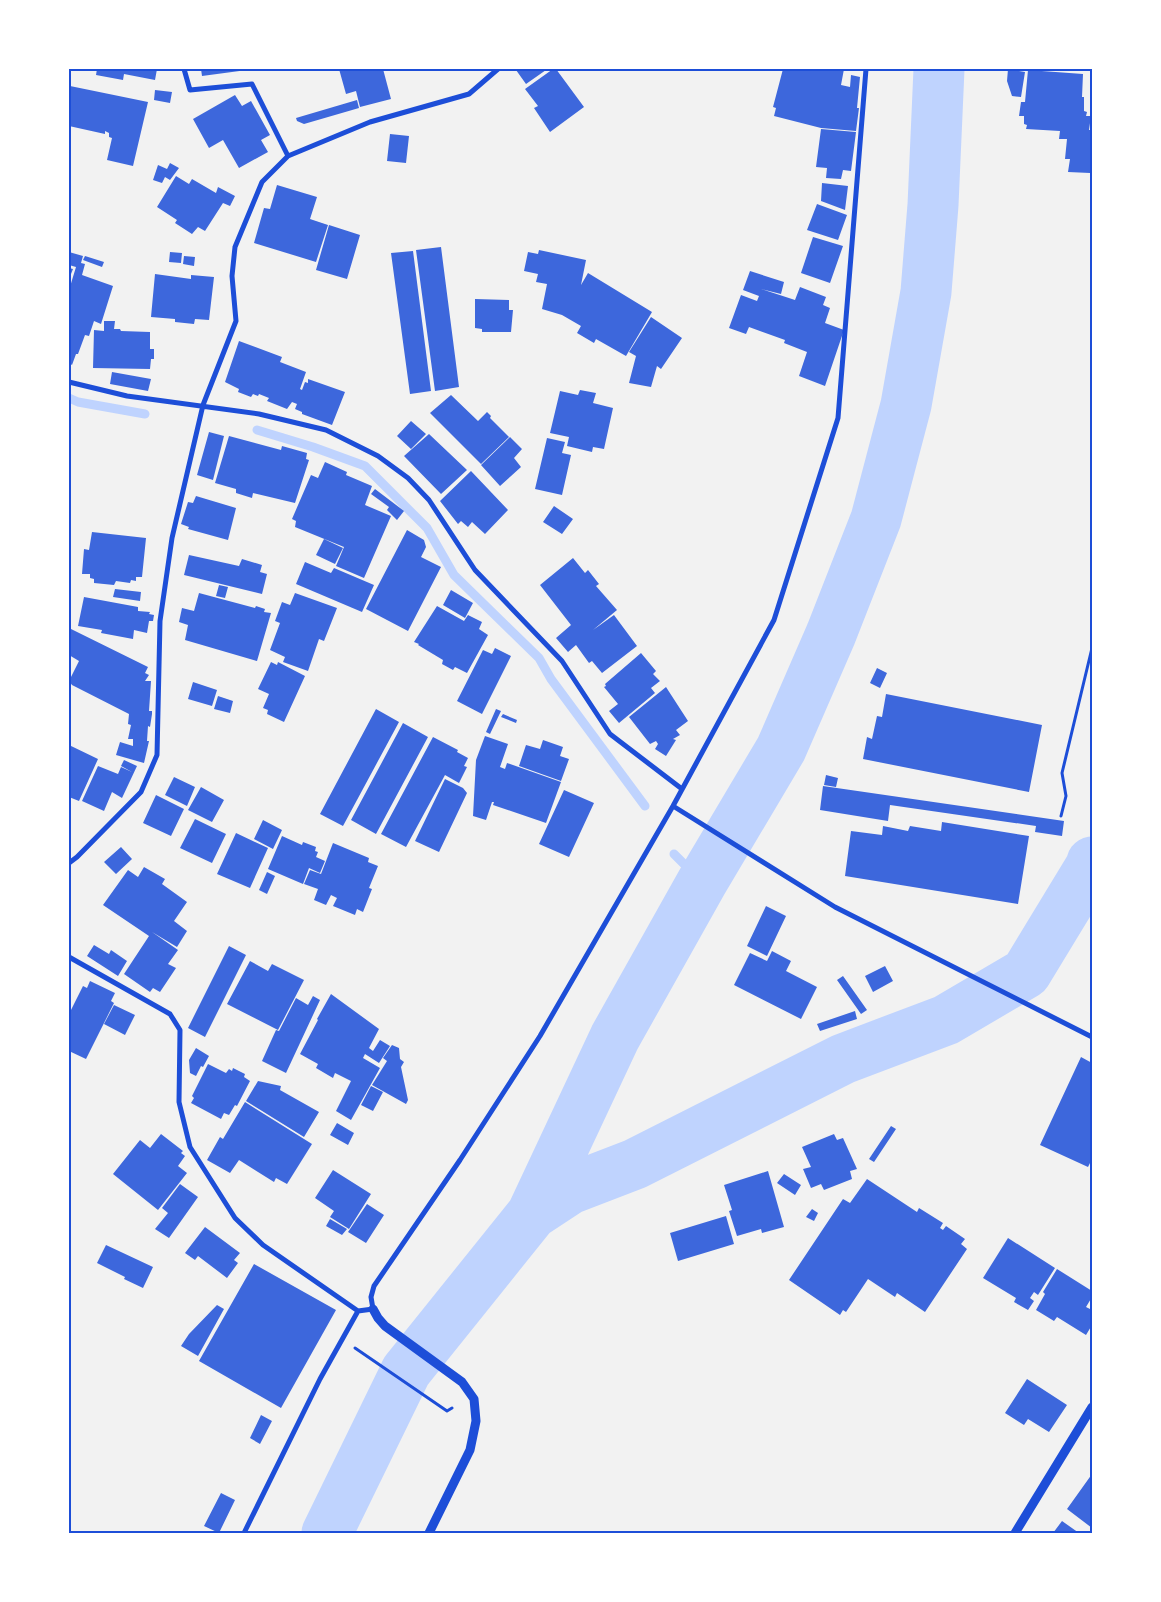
<svg xmlns="http://www.w3.org/2000/svg" width="1161" height="1602" font-family="'DejaVu Sans',sans-serif">
<style>
.lines{fill:none;stroke-linecap:round;stroke-linejoin:round}
.stream{stroke:#bfd3fe;stroke-width:9}
.river{stroke:#bfd3fe;stroke-width:51}
.building{fill:#3d67dc}
.path{stroke:#1d4ed8;stroke-width:3}
.minor{stroke:#1d4ed8;stroke-width:5}
.tertiary{stroke:#1d4ed8;stroke-width:9}
.neatline{fill:none;stroke:#1d4ed8;stroke-width:2}
</style>
<rect width="100%" height="100%" fill="#f2f2f2"/>
<g class="lines">
<path class="stream" d="M69,398L78,402L145,414
M257,430L313,447L365,466L427,528L454,575L539,658L551,679L645,806
M674,854L702,882"/>
<path class="river" d="M532,1214L570,1189L635,1164L843,1059L946,1020L1026,973L1091,866L1092,862
M327,1533L406,1371L532,1214L615,1037L702,882L781,749L831,634L876,519L906,405L926,292L933,205L939,69"/>
</g>
<path class="building" d="M97,69H157L155,80L124,74L123,80L96,75Z
M201,69H247V70L202,76Z
M339,69H383L391,99L360,107L356,91L346,94Z
M518,69H545L546,70L526,84L516,70Z
M553,69H556L584,107L550,132L534,108L538,106L525,89Z
M783,69H844L841,85L850,87L851,75L860,77L857,108H859L856,131L821,128L774,116L776,108L773,107Z
M1008,69L1025,72L1021,97L1012,96L1007,81Z
M1028,70L1083,74L1082,97H1084V111L1087,112L1086,116H1091L1089,130H1091V137L1092,138V161L1090,173L1068,172L1070,159H1065L1067,139H1059L1060,131L1026,129L1027,125L1024,124V116H1019L1021,102H1025Z
M70,86L148,102L133,166L107,160L112,138L109,137V133L105,131V134L69,126Z
M155,90L172,92L170,103L154,100Z
M235,95L242,106L251,101L270,135L261,140L268,152L239,168L223,140L209,148L193,119Z
M357,100L359,108L304,124L297,121L296,118Z
M821,129L856,132L851,171L843,170L841,179L826,178L827,168L816,167Z
M390,134L409,136L406,163L387,161Z
M170,163L179,168L170,180L165,177L162,183L153,180L158,165L167,169Z
M176,176L189,184L192,179L216,193L218,187L235,196L230,206L223,203L205,231L198,227L192,234L175,223L177,220L157,207Z
M822,183L848,186L845,210L821,201Z
M277,185L317,197L310,219L328,225L316,262L254,243L264,208L270,209Z
M817,204L847,215L838,240L807,230Z
M329,225L360,235L347,279L316,270Z
M813,237L843,246L830,283L801,273Z
M441,247L459,387L435,391L416,250Z
M539,250L586,260L581,285L588,273L652,312L626,356L596,339L594,343L577,333L581,326L562,315L542,309L547,284L536,282L538,274L524,271L528,252L538,254Z
M413,251L431,391L410,394L391,253Z
M69,252L83,256L81,263L85,264L82,275L113,286L101,324L94,321L89,336L85,335L78,354H76L72,365L69,363V290L76,267L69,265Z
M170,252L182,253L181,263L169,262Z
M85,256L104,262L102,267L83,260Z
M184,256L195,257L194,266L183,264Z
M69,268L73,269L69,279Z
M750,271L784,282L781,294L761,289L795,300L800,287L826,297L823,305L830,308L825,323L844,330L825,386L799,376L807,352L784,343L785,340L749,327L746,334L729,328L741,295L757,301L759,296L743,290Z
M155,274L191,279V275L214,277L209,320L195,319L194,324L175,322V319L151,317Z
M475,299L509,300V310H513L511,332H482V329L475,328Z
M651,317L682,338L661,369L657,366L651,387L629,383L636,356L629,352Z
M104,321H115L114,329H120L121,331L150,332V349H154V359H151L150,369L93,368L94,330L104,331Z
M239,341L282,357L280,362L306,372L300,389L302,390L305,382L308,383V379L345,392L332,425L302,414V412L295,409L297,404L292,402L287,409L267,401L269,398L259,394L258,396L253,394L251,397L238,392L239,389L225,382Z
M112,372L151,379L148,391L110,384Z
M580,390L596,393L593,403L613,408L604,449L593,447L592,452L567,446L569,437L550,433L560,391L578,395Z
M451,395L478,421L487,412L491,416L490,418L509,437L481,464L430,413Z
M411,421L426,434L411,449L397,436Z
M209,432L224,436L213,480L197,475Z
M429,434L467,470L441,494L404,456Z
M229,436L281,450L282,446L307,453L306,459L309,460L295,503L253,493L252,498L236,493V489L215,483Z
M510,437L522,449L514,458L521,467L500,486L481,465Z
M547,438L565,442L562,453L571,455L562,495L535,489Z
M325,462L347,472L346,475L372,486L365,505L391,516L364,578L336,566L344,547L295,527L296,521L292,519L311,475L318,478Z
M471,471L508,510L485,534L472,522L468,527L461,521L458,524L440,501Z
M375,489L404,511L397,520L387,510L389,507L371,494Z
M196,496L236,508L228,540L188,529L189,527L181,524L188,502L193,503Z
M554,506L573,519L562,534L543,522Z
M407,530L424,540L426,547L421,557L441,567L408,631L366,609Z
M92,532L146,538L142,577H136V581L131,580L130,583L116,581L114,585L94,583V579L90,578V574H82L84,549L89,550Z
M324,539L343,548L335,564L316,555Z
M189,555L239,566L242,559L262,565L260,572L267,574L262,594L184,575Z
M573,558L585,573L588,570L599,584L596,586L617,610L593,630L614,615L637,646L602,673L592,661L589,663L576,645L568,652L556,638L571,625L540,585Z
M305,562L331,573L334,568L374,585L362,612L296,584Z
M219,585L228,587L225,598L216,596Z
M115,589L141,592L140,601L113,597Z
M451,590L473,603L465,618L443,605Z
M199,593L255,608L256,606L265,609L264,612L271,613L257,661L185,640L188,625L179,622L182,608L194,611Z
M295,593L337,608L324,641L319,639L308,671L283,662L285,657L270,650L280,623L275,621L282,602L290,605Z
M84,597L138,607V611L150,612L149,614L154,615L153,621H149L147,633L134,630L133,639L101,633L102,630L78,626Z
M437,606L464,621L468,615L482,622L479,629L488,635L467,673L455,667L453,670L442,664L443,660L418,645L419,644L414,642Z
M69,628L148,667L145,673L149,675L145,681H151L149,711H152V714L150,727L148,726L147,741H149L144,763L116,755L120,742L133,746V739H128L131,725L128,724L129,714L72,685L69,681L79,661L69,655Z
M495,648L511,656L482,714L457,701L483,650L492,654Z
M641,653L656,671L653,674L660,681L651,688L655,693L619,723L609,711L618,704L604,687L606,686L605,684Z
M271,662L277,665L278,662L305,676L284,722L267,714L268,710L263,708L269,694L258,689Z
M877,668L887,673L880,688L870,683Z
M193,682L217,690L212,706L188,699Z
M666,687L688,721L676,730L680,735L673,739L676,740L666,756L655,749L658,744L656,741L650,744L629,717Z
M886,694L1042,725L1029,792L863,759L867,737L872,739L877,716L882,717Z
M218,696L233,701L230,713L214,709Z
M376,709L399,722L343,826L320,814Z
M496,709L501,711L490,734L486,732Z
M503,714L517,720L516,723L501,717Z
M403,723L428,737L376,834L351,820Z
M485,736L508,744L500,767L505,769L507,763L561,782L546,823L493,805L494,802H492L486,820L473,816L476,760Z
M433,737L458,750L457,752L468,758L464,766L467,767L459,783L445,775L406,847L381,834Z
M543,740L563,747L560,756L569,759L561,781L519,766L526,745L540,749Z
M69,745L98,759L79,801L69,797Z
M124,760L137,766L122,798L112,792L104,811L82,801L98,766L118,774L121,767L132,772L121,766Z
M826,775L838,778L836,787L824,785Z
M174,777L195,787L187,806L165,795Z
M445,779L463,788L467,793L439,852L415,841Z
M823,786L1064,821L1062,836L1035,832L1036,826L890,805L888,821L820,810Z
M201,787L224,800L212,822L188,810Z
M564,790L594,803L569,857L539,844Z
M156,795L184,809L171,836L143,823Z
M195,819L226,834L212,863L180,848Z
M263,820L282,830L273,849L254,839Z
M942,822L1029,836L1018,904L845,876L851,831L882,835L883,826L908,831L910,826L941,831Z
M236,833L268,848L250,888L217,874Z
M282,836L302,845L303,842L316,847L315,851L318,852L316,857L325,861L320,873L309,868L303,884L268,869Z
M333,843L369,858L368,862L378,866L369,888L372,889L363,912L357,909L355,915L333,906L337,898L331,895L326,905L314,900L318,889L304,884L310,870L321,874Z
M121,847L132,859L116,874L104,862Z
M144,867L165,879L162,884L187,902L174,921L187,931L177,947L152,932L178,950L168,964L176,968L160,992L153,988L150,992L124,974L149,936L103,905L128,870L138,877Z
M267,872L275,876L267,894L259,890Z
M766,906L786,916L767,956L747,946Z
M94,945L109,954L111,950L127,961L118,976L87,956Z
M229,946L246,955L205,1037L188,1028Z
M772,951L791,961L786,971L817,987L801,1019L734,985L750,953L767,961Z
M250,961L268,971L272,964L304,980L278,1030L227,1004Z
M885,966L893,981L873,992L865,976Z
M843,976L867,1010L861,1014L837,980Z
M90,981L115,993L111,1001L114,1003L86,1059L69,1051V1011L70,1012L83,986L87,988Z
M331,994L379,1029L369,1048L373,1051L380,1040L390,1046L379,1063L365,1054L363,1058L380,1068L351,1120L336,1111L351,1081L335,1073L333,1078L316,1068L318,1064L300,1054L318,1020L317,1019Z
M313,996L320,1000L286,1073L262,1061L276,1030L279,1031L296,998L308,1005Z
M114,1005L135,1015L125,1035L104,1024Z
M855,1011L857,1019L820,1031L817,1024Z
M392,1045L399,1048L400,1059L404,1062L401,1067L408,1100L406,1104L372,1085L387,1061L383,1058Z
M196,1048L209,1056L203,1067L201,1066L196,1076L190,1073L189,1060Z
M1081,1057L1092,1063V1159L1088,1167L1040,1145Z
M208,1064L226,1073L229,1069L232,1071L233,1068L245,1074L244,1077L250,1081L237,1106L235,1105L229,1115L224,1113L221,1119L191,1103L194,1098L192,1096Z
M258,1081L281,1086L280,1090L319,1112L304,1137L246,1101Z
M371,1086L383,1092L373,1111L361,1105Z
M245,1102L312,1144L287,1184L276,1178L274,1182L239,1160L230,1173L207,1160L220,1137L223,1139Z
M337,1123L354,1133L348,1145L330,1135Z
M891,1126L896,1129L874,1162L869,1159Z
M161,1134L183,1151L181,1153L185,1156L178,1166L187,1173L158,1210L113,1174L140,1140L150,1148Z
M834,1134L837,1140L843,1138L857,1169L850,1171L852,1179L824,1190L821,1184L811,1188L803,1169L811,1167L802,1147Z
M333,1170L371,1194L349,1229L330,1217L334,1211L315,1198Z
M768,1171L784,1227L762,1233L761,1229L737,1236L729,1211L732,1210L724,1185Z
M784,1174L801,1185L795,1195L777,1183Z
M867,1179L917,1212L919,1208L943,1223L940,1228L943,1230L946,1226L965,1239L961,1244L967,1249L925,1312L897,1293L895,1297L868,1279L846,1312L843,1310L840,1315L789,1280L843,1199L850,1203Z
M180,1184L198,1197L169,1238L155,1229L168,1213L162,1208Z
M367,1204L384,1215L366,1243L348,1232Z
M812,1209L818,1213L814,1221L806,1217Z
M726,1216L734,1244L678,1261L670,1233Z
M330,1219L347,1229L342,1235L326,1226Z
M205,1227L240,1253L234,1260L238,1263L227,1278L198,1256L195,1260L185,1253Z
M1008,1238L1055,1268L1038,1295L1034,1292L1030,1298L1034,1301L1028,1310L1014,1302L1016,1298L983,1278Z
M106,1245L153,1267L143,1288L124,1279L125,1277L97,1263Z
M254,1264L336,1310L281,1408L199,1361Z
M1057,1269L1092,1291V1297L1086,1307L1092,1310V1325L1086,1335L1057,1317L1054,1321L1036,1310L1045,1294L1043,1292Z
M217,1305L224,1309L198,1356L181,1346L189,1334Z
M1027,1379L1067,1405L1049,1432L1028,1419L1024,1425L1005,1413Z
M261,1415L272,1421L260,1444L250,1438Z
M1092,1474V1528L1067,1509Z
M221,1493L235,1500L219,1533L204,1526Z
M1062,1521L1079,1533H1053Z"/>
<g class="lines">
<path class="path" d="M1061,816L1066,796L1062,773L1092,648
M355,1348L447,1411L452,1408"/>
<path class="minor" d="M184,69L190,90L252,84L288,156
M69,382L127,396L259,414L326,430L378,456L408,478L429,500L475,570L562,661L610,734L682,789
M673,806L835,907L1092,1037
M69,863L77,857L141,792L157,755L160,621L172,538L203,405L236,321L232,276L235,247L262,182L288,156L370,122L469,94L498,69
M69,957L170,1014L180,1030L179,1102L190,1147L235,1218L263,1245L358,1311
M244,1533L320,1379L358,1311L373,1309L371,1297L374,1286L460,1160L540,1036L673,806L774,620L838,418L866,69"/>
<path class="tertiary" d="M373,1309L378,1318L385,1326L462,1382L474,1399L476,1421L470,1450L429,1533
M1015,1533L1092,1407"/>
</g>
<rect width="1161" height="1602" fill="none" stroke="#ffffff" stroke-width="140"/>
<rect x="70" y="70" width="1021" height="1462" class="neatline"/>
</svg>
